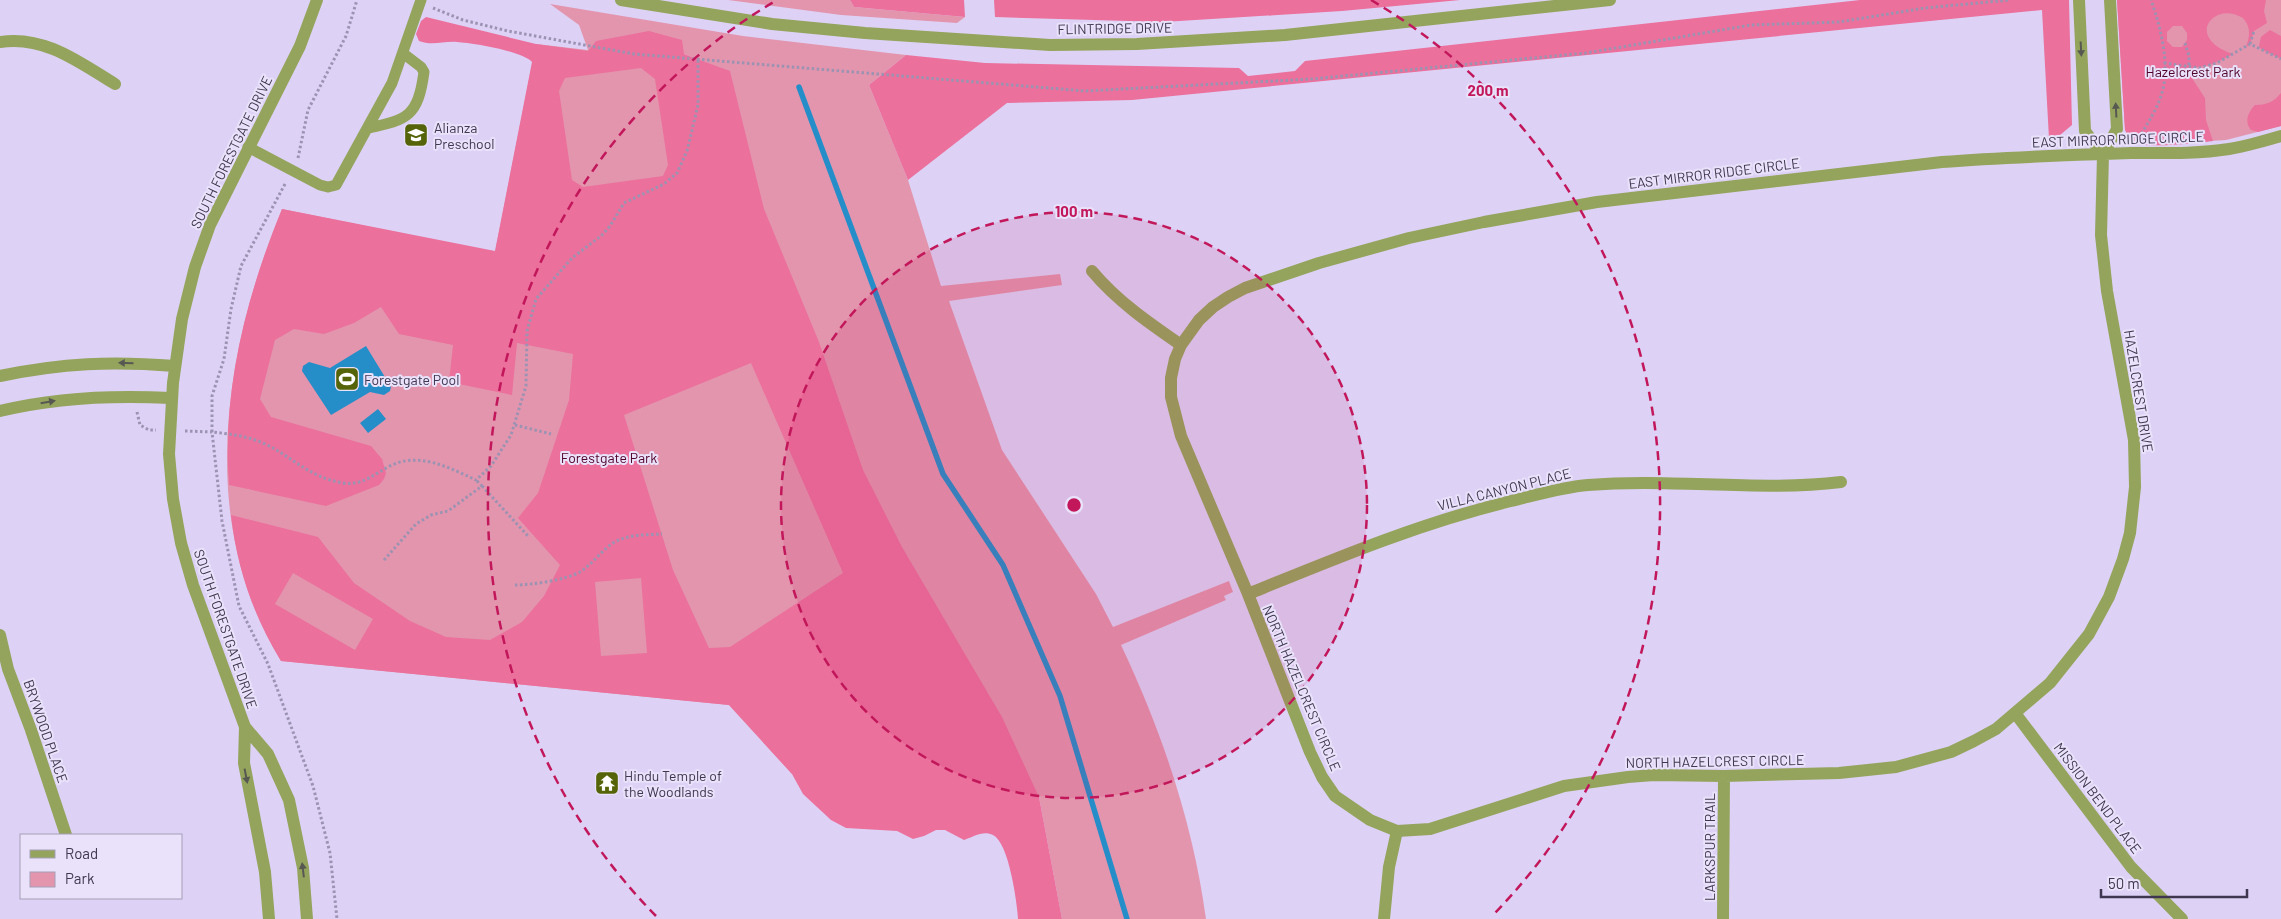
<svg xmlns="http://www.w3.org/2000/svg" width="2281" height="919" font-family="Barlow,sans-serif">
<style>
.green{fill:#e395ae;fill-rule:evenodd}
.forest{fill:#eb709c;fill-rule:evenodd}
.water{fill:#258ec9}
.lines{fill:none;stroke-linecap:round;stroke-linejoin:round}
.stream{stroke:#258ec9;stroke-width:5.5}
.path{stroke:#9c92b1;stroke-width:3;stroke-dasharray:2.5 2.5;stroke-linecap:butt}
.service{stroke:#94a45c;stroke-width:11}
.minor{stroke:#94a45c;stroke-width:12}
.tertiary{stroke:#94a45c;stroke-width:12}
.oneway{fill:#585853}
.ring{fill:none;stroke:#c2185b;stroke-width:2.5;stroke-dasharray:9 6}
.labels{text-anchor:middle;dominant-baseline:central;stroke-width:4;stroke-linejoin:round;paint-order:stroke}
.street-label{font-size:14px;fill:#3f374f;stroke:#e9e2fa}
.park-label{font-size:14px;fill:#510228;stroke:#e9e2fa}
.poi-label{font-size:14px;fill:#3f374f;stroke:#e9e2fa;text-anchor:start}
.centre{fill:#c2185b;stroke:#e9e2fa;stroke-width:2.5}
.ring-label{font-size:15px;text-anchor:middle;font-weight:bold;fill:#c2185b;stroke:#e9e2fa;stroke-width:4;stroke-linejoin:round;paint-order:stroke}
</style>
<rect width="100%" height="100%" fill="#ddd2f6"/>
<path class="green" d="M728,0H850L854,7L965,17L957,23L841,15Z
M2117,0H2281V126L2226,140L2148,145L2136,143L2125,130Z
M550,4L743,36L906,55L869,85L908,180L941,286L1060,274L1062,285L949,301L1002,450L1096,594L1113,627L1229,581L1233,592L1224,596L1226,600L1121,645C1162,732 1193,823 1206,919H1062L1039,797L792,774L729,705L281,661C196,522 223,352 282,209L495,252L536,44L588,50L579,25ZM596,41L684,54L726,70Z"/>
<path class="forest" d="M850,0H964L965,17L854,7Z
M994,0H1460L1342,11L1163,22L995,17Z
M1860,0H2069L2072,125L2059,136L2049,139L2042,10L1132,100L1007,103L908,180L869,85L906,55L985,63L1239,68L1248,76L1295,71L1305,61Z
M2117,0H2266L2264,11L2267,23L2254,31L2250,44L2246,47C2250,36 2251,27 2243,18C2215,0 2183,37 2233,54C2220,61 2207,68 2193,67L2190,75L2205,98L2206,120L2213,141C2198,143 2145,149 2134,142C2130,139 2127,134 2125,130ZM2173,26H2182L2187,33V40L2182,47H2173L2167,41V32Z
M426,17L536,44L588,51L596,41L649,31L682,40L684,54L730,71L764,209L819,342L863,470L902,547L1002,717L1039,797L1062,919H1018C1017,902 1009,843 993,835C983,830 973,837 964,840L945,830H936L924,836L913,839L897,831L846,828L831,820L803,794L792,774L729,705L281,661C253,615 237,568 231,515L318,537L354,583L410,621L446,637L490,640L522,622L544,596L560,565L518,518L538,493L569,400L573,354L517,343L512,395L449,382L453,345L399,334L381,307L354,323L324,334L294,329L275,340L260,399L271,417L371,446L382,459L386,473L384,479L379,485L326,506L229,485C222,389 246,297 282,209L495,251L532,62C521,51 474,43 457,42C443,41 432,46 419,41L416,34L421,21ZM641,68L655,79L668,165L663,176L583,187L572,180L559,91L565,78ZM751,363L843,573L730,647L709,648L673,570L624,415ZM293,573L373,619L355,650L275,604ZM641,578L647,653L601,656L595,582Z
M2270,30L2281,36V59L2261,49L2259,46L2261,37Z
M2281,93V126L2258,132L2251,130C2244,122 2248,112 2255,105C2266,105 2274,102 2281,93Z"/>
<path class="water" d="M366,346L391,387L390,391L384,395L370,392L331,415L302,371L303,366L309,362L330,368Z
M378,409L386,419L368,433L360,423Z"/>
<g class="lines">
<path class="stream" d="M799,87L943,474L1003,565L1060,696L1127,919"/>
<path class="path" d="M433,8L463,20L508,31L634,54L1085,91L1312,79L1586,53L1751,25L1839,22L1925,8L2010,0
M2185,43L2189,56V67
M2250,44L2254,31
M2164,63L2199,68L2217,63L2250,44L2281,59
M2139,138C2147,124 2156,111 2161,96C2171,67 2161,28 2151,0
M298,158L308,110L346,36L357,0
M285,184L241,266L231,309L224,359L212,396V432C230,434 248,436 265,444C293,457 308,477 343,483C363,486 375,473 392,465C420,452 450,468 476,480L491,466L511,435L526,386L527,331L536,299L572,258L602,235L610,226L624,203L664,184L677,173L687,151L698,105V60
M137,412L140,425L149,430H156
M515,425L551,434
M185,431L212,432L222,521L239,606L268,664L313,786L330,853L337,919
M482,486L528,536
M384,560L416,524L431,515L448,511L482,486L476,480
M515,585C532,585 565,580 580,572C591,565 599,554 609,546C623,534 645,535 662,534"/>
<path class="service" d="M368,128C408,120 418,116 424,72L421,67L404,54
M248,147L320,185L328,187L336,185L392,83L421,0"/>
<path class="minor" d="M2079,0L2085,131L2103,155
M2110,0L2117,129L2103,155L2101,235L2107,291L2134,440L2135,487L2130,533L2123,559L2109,597L2089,634L2050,683L1996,729L1974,741L1951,752L1896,767L1839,773L1724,776L1654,775L1628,777L1564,786L1430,829L1397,831L1370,820L1335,796L1322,777L1310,752L1248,594L1181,436L1171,397V378L1175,359L1181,345L1199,320L1213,307L1228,297L1245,288L1319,263L1409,238L1484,222L1597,202L1942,162C2005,157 2068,155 2131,153C2164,153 2197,154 2229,149C2247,146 2264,141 2281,136
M0,42C44,35 79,62 115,84
M1092,271C1117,301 1149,323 1181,345
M0,376C63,363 111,361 175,366
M0,411C57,397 113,395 171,398
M1248,594C1334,559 1420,523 1511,501C1536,495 1563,487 1588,485C1673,478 1757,492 1841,482
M0,635L8,669L31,730L66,835
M2015,713L2131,867L2182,919
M1384,919L1389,867L1397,831
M1723,919L1724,776"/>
<path class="tertiary" d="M621,0L772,24L865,33L1050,45L1137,44L1285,35L1610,0
M245,727L244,763L265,872L269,919
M307,919L303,868L289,800L268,754L245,727L193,585L181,543L173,499L169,454L173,383L182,319L195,267L210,225L300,46L317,0"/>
</g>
<defs><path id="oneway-solid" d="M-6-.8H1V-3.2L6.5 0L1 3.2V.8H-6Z" transform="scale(1.25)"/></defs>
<g class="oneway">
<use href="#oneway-solid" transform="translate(2081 49) rotate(87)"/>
<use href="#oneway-solid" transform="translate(2116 110) rotate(-93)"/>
<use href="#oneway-solid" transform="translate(126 363) rotate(-179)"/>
<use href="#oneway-solid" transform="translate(48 402) rotate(-10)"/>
<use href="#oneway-solid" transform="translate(246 776) rotate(79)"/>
<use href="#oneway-solid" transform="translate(303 870) rotate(-97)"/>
</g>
<circle cx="1074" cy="505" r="293" fill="#c2185b" fill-opacity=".12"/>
<g class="ring">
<circle cx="1074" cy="505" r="293"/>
<path d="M656 916A586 586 0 0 1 777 0M1371 0A586 586 0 0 1 1492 916"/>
</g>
<defs>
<symbol id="school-square" viewBox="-11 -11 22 22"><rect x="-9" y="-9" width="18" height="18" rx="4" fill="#556409" stroke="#e9e2fa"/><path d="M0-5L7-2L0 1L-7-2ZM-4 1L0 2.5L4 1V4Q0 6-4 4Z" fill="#fff"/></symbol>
<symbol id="stadium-square" viewBox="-11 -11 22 22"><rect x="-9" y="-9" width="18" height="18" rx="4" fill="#556409" stroke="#e9e2fa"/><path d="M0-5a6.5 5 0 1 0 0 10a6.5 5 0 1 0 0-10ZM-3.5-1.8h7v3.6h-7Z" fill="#fff"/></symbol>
<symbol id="temple-square" viewBox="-11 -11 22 22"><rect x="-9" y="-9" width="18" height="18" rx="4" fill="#556409" stroke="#e9e2fa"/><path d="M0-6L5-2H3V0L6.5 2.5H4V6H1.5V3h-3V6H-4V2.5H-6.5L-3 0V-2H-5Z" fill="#fff"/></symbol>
</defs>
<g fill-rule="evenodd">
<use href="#school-square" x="402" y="121" width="28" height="28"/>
<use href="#stadium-square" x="333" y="365" width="28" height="28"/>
<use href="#temple-square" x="593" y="769" width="28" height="28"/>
</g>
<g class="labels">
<g class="street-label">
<text transform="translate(1115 28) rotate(-1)">FLINTRIDGE DRIVE</text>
<text transform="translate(2118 139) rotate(-2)">EAST MIRROR RIDGE CIRCLE</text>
<text transform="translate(231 152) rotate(-64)">SOUTH FORESTGATE DRIVE</text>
<text transform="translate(1714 173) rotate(-7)">EAST MIRROR RIDGE CIRCLE</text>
<text transform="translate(2139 391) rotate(81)">HAZELCREST DRIVE</text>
<text transform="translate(1504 489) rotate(-14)">VILLA CANYON PLACE</text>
<text transform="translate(226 629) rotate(71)">SOUTH FORESTGATE DRIVE</text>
<text transform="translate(1302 688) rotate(67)">NORTH HAZELCREST CIRCLE</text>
<text transform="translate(46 731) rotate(71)">BRYWOOD PLACE</text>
<text transform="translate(1715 761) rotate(-1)">NORTH HAZELCREST CIRCLE</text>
<text transform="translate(2098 798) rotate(53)">MISSION BEND PLACE</text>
<text transform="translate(1709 847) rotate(-90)">LARKSPUR TRAIL</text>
</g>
<g class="park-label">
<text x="2193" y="71">Hazelcrest Park</text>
<text x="609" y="457">Forestgate Park</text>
</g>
<g class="poi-label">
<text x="434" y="127">Alianza<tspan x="434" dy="16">Preschool</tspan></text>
<text x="364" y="379">Forestgate Pool</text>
<text x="624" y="775">Hindu Temple of<tspan x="624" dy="16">the Woodlands</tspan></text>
</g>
</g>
<circle cx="1074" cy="505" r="8" class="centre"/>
<g class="ring-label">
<text x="1488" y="96">200 m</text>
<text x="1074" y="217">100 m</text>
</g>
<rect x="20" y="834" width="162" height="65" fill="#e9e2fa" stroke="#a59eb6"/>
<rect x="30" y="850" width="25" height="8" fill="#94a45c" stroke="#a59eb6"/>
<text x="65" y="859" font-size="15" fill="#3f374f">Road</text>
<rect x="30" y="872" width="25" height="15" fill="#e395ae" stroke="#a59eb6"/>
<text x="65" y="884" font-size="15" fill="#3f374f">Park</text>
<path d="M2101 889v8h146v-8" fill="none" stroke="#3f374f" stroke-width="2.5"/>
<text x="2108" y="889" font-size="15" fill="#3f374f" stroke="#e9e2fa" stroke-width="4" paint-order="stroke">50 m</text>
</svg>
